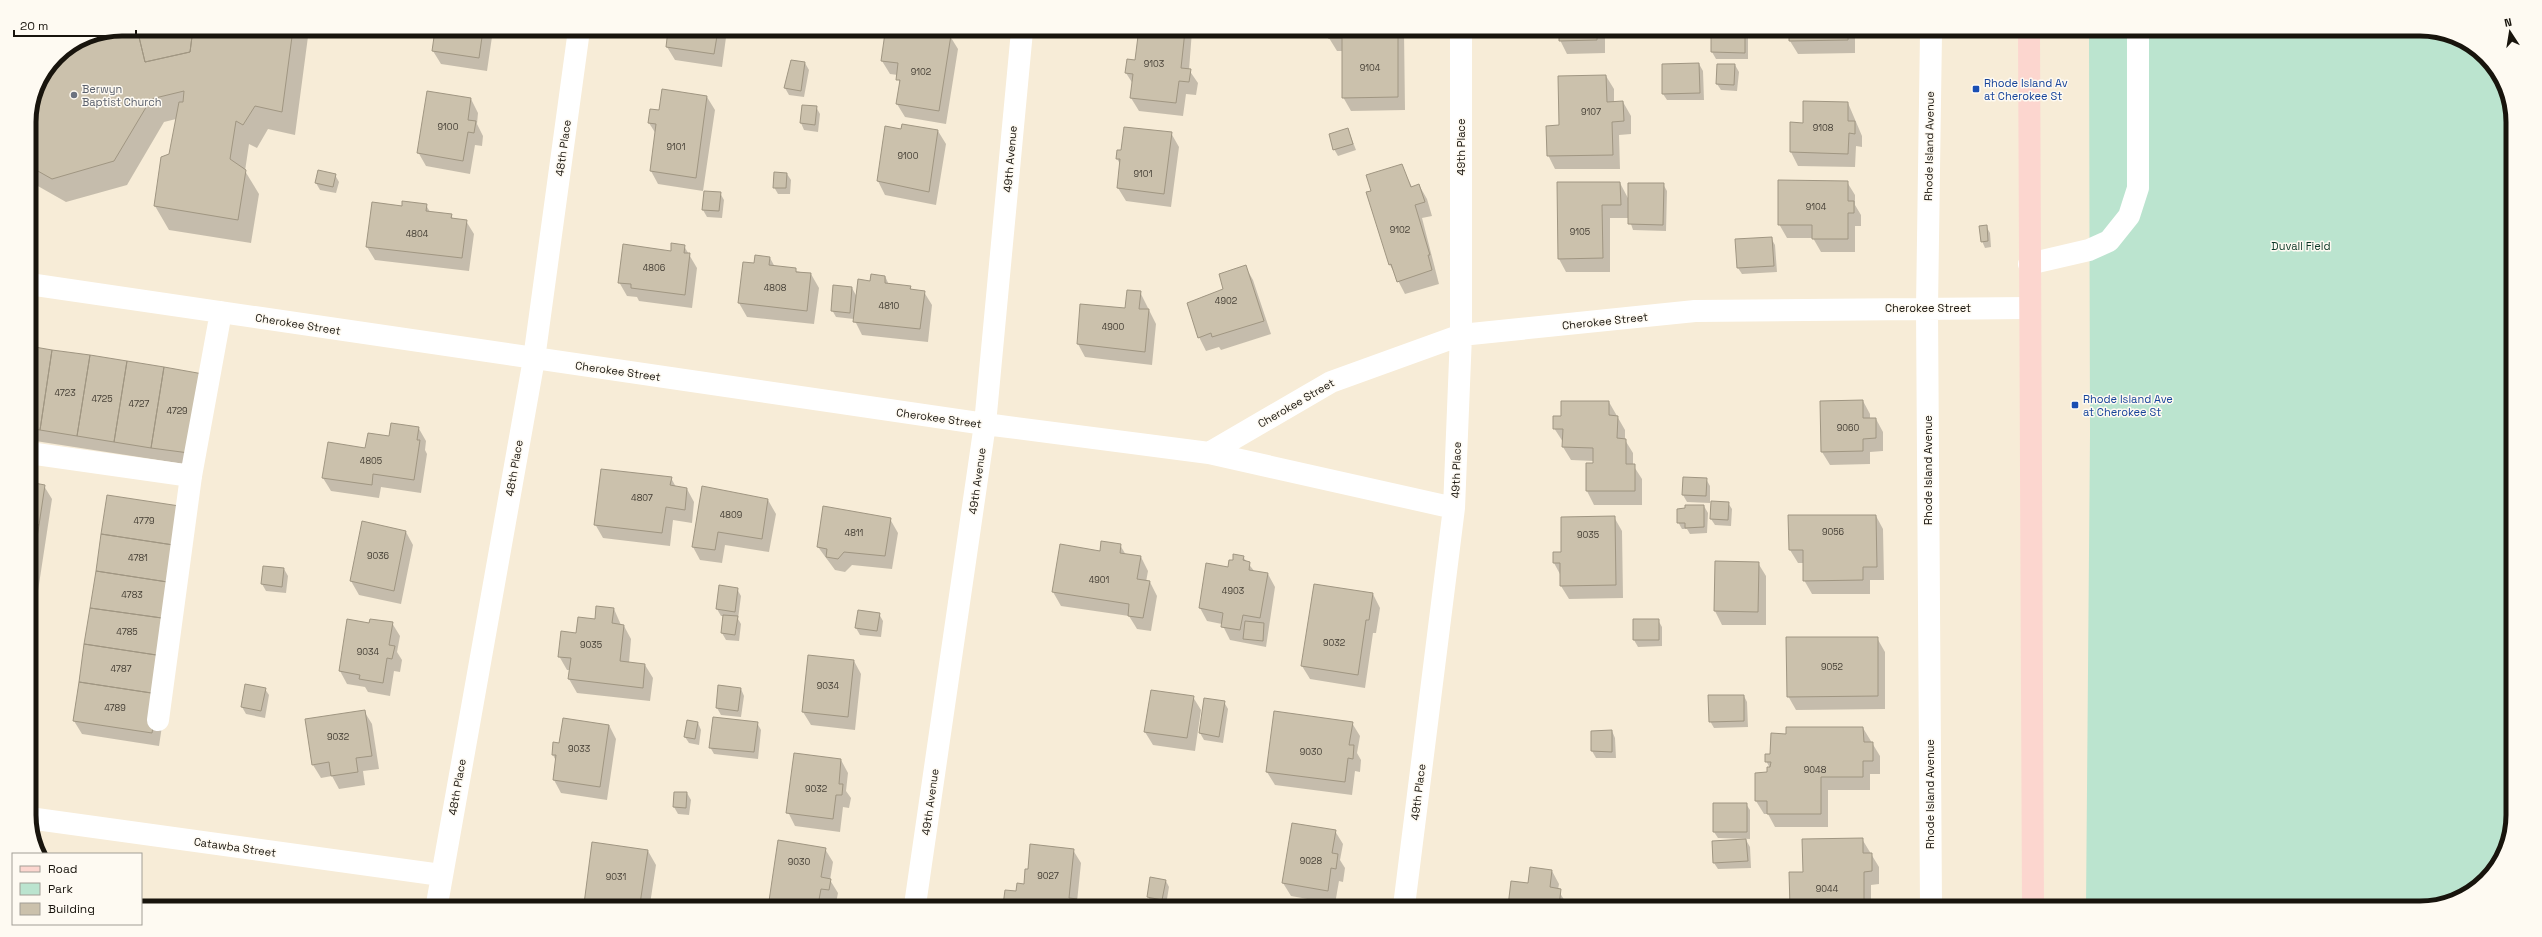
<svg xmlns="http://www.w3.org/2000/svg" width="2542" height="937" font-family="'Space Grotesk',sans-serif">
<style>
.green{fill:#bbe4cf}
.shadow{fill:#0003}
.building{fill:#cbc1ac;stroke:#a09682}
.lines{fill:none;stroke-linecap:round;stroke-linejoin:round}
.lane{stroke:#fff;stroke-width:22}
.street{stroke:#fff;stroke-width:22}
.secondary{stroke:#fcd6cf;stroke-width:22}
.transit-dot{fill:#1a4fb4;stroke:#fefaf2;stroke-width:1.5}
.worship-dot{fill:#6b7280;stroke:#fefaf2;stroke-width:1.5}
.labels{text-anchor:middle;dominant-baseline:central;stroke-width:3;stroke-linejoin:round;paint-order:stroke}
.number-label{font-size:9px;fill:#453f35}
.transit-label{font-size:11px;fill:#164399;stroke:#fefaf2;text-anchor:start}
.worship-label{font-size:11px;fill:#5b616d;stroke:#fefaf2;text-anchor:start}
.street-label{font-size:11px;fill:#18140d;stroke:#fefaf2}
.park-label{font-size:11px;fill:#0c3726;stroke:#fefaf2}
.rim{fill:none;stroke:#18140d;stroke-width:5}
</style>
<rect width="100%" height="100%" fill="#f7ecd7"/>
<path class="green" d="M2089,33L2450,34L2494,65L2513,116L2508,845L2476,889L2420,908L2086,907L2090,435Z"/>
<path class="shadow" d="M122,29H309L295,135L268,129L257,148L249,144L245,171L259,194L251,243L169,230L155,206L162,158L170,154L176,119L164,122L127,185L66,202L29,181V117L39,81L57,56L87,36Z
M436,30H493L487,71L441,64L433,51Z
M669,30H727L722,67L675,60L667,47Z
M904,31H931L933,34L950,36L958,49L946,124L905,117L897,104L900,85L898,75L890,74L882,61L904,37Z
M1141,31H1192L1189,70L1198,83L1196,95L1186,94L1183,116L1139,111L1131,98L1133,84L1126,73L1136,61Z
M1329,32H1404L1405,110L1351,111L1343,97V51H1337L1329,38Z
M1558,32H1605V53L1567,54L1560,40Z
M1712,32L1748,33V59H1716L1712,52Z
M1790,33H1861H1855V53L1798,54L1790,41Z
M792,61L805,63L809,70L804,97L789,95L785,88Z
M1699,64L1703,71L1704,100H1667L1663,94Z
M1735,65L1739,72L1737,91L1721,90L1717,84Z
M1606,76L1614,89V103L1623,102L1631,116V134L1619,135L1620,169H1555L1548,155L1560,126Z
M707,97L715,110L703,191L658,184L651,171L656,134L649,123L660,111Z
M471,99L478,113L477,124L483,136L482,146L475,145L470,174L426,166L418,152Z
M1848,103L1862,136V147L1856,146L1855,167L1798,166L1791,152V123L1804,124Z
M816,107L820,114L818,132L804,130L801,123Z
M902,125L938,131L946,144L936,205L885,195L878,181L886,127L902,130Z
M1348,129L1356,150L1338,156L1334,149Z
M1171,133L1179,147L1171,207L1126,201L1118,188L1121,165L1117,159Z
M1401,166L1412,187L1419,185L1427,199L1432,216L1422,218L1439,284L1405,294L1390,265L1367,193L1372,192Z
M318,171L335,175L339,182L336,193L320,190L316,183Z
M787,174L791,180L790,194H778L774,187Z
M1847,182L1855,195V205L1861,215V226H1855V252H1821L1813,238H1787L1779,224Z
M1558,183H1620L1629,200L1663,184L1667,191L1666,231L1633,230L1629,218H1610V272H1566L1559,259Z
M720,193L724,200L722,218L707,217L703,210Z
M426,205L430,212L451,215L453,219L466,221L474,234L469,271L375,260L367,247L402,207Z
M1986,226L1990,233L1991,247L1985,248L1982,241Z
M1771,238L1775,245L1777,272L1742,274L1738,268Z
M684,246L697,268L692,308L639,301L637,297L627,296L619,282Z
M770,258L775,267L811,274L819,288L814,324L747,317L739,303L744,263L755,264Z
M1245,266L1253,280L1271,334L1221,350L1219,347L1206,351L1199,337L1202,297L1225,289Z
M885,276L889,285L910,287L912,290L924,292L932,305L928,342L862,335L854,319L836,317L832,310L852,288L857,297L871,282Z
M1140,292L1156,324L1152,365L1085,357L1078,344L1126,309Z
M29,347L202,375L197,466L29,440Z
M1863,401L1870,414V419H1876L1883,432V451L1870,452V464L1830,465L1822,452Z
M1609,402L1625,430V440L1633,453V465L1642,479V505H1594L1587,491V464H1594V461L1571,460L1563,447V442L1554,428L1562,417Z
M418,427L426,441L425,450L427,454L421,493L381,487L379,498L331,491L323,478L366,449L390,437Z
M671,478L676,487L687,489L694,502L692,523L673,520L670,546L603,538L595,524Z
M1706,479L1710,486V503L1687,502L1683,495Z
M29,483L44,486L52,499L29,650Z
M768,500L776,514L769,552L725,545L722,563L700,560L693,547Z
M1728,503L1732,509L1731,526L1715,525L1711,519Z
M1704,506L1708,513L1707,533L1690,534L1687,529H1682L1678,522L1686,509Z
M1876,516L1883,529L1884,580H1870V594H1812L1804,580V563H1798L1790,550Z
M1614,517L1622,531L1623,598L1569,599L1561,586V576L1554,563V553H1562Z
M890,519L898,533L892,569L852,565L845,572L835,570L818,547Z
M193,521L159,746L82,734L74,721Z
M363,523L406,532L413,545L401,604L359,595L351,581Z
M1120,545L1126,555L1141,557L1148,571L1146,582H1150L1157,596L1151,631L1137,629L1129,616L1061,606L1053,592L1100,552Z
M1243,557L1255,572L1268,574L1275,587L1266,647L1230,640L1222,624L1207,621L1200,608L1233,561Z
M1716,562L1758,563L1766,576V625H1722L1715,611Z
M284,569L288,576L286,593L266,591L262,584Z
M720,586L737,589L741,596L738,619L741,624L739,641L726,640L722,633L724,616H721L717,609Z
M1373,594L1380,608L1376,633H1373L1365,688L1310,679L1302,666Z
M614,609L621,625L624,626L631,639L629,663L645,665L653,678L650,701L577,693L569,679L570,670H567L559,656L577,634Z
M879,614L883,621L881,637L860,635L856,628Z
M1658,620L1662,627V646L1638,647L1634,640Z
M392,623L400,636L397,652L402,660L400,672L394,671L390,696L368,692L365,687L347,684L340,671L370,624Z
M1877,638L1885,652V709L1796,710L1788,696Z
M854,661L861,674L855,730L811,725L803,712Z
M246,686L265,689L269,695L265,718L246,714L242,707Z
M741,689L744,696L741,717L721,715L717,708Z
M1744,696L1747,702L1748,727L1714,728L1710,721Z
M1193,697L1201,710L1195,751L1153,745L1145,732Z
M1224,702L1228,709L1223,743L1204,740L1200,733Z
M364,711L372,724L379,769L363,771L365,785L339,789L332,776L321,778L313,765Z
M698,723L701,730L699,745L689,743L685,737Z
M757,723L761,730L758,759L714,754L710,747Z
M1352,723L1360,736L1357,753L1361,760L1360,772L1355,771L1352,795L1275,785L1267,772Z
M609,725L616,739L607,800L561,793L554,780L556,761L553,755L560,744Z
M1863,728L1880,756V774H1870V790H1828V827H1775L1768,814H1764L1756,801L1770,768L1766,761L1787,735Z
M1612,731L1615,738L1616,758H1596L1592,751V732Z
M841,760L848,773L846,791L851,798L849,808L843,807L840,832L795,826L788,812Z
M687,793L691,800L689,815L678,814L674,807Z
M1746,804L1750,810V839L1718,838L1714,832Z
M1335,831L1343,844L1340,860L1345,868L1343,882L1339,881L1335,904L1291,896L1283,883Z
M1862,839L1879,867V884L1871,885V907H1791L1804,873Z
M1746,840L1750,847L1751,868L1718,869L1714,863Z
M779,841L825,849L833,862L830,880L838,893L836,903L772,904L770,901Z
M593,843L648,851L656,865L650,904H585Z
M1073,850L1081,863L1077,902L1079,905H1004L1025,885Z
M1552,871L1559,884L1558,890L1568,906H1509L1512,882L1529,884Z
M1166,881L1169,887L1166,905L1152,903L1148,897Z"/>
<path class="building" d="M125,29L139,37L145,62L190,52L193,29H293L282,112L255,106L243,125L236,121L230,159L246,170L238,220L154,206L161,157L169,154L179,102H183L184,91L151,99L114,161L52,179L29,166V117L39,81L57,56L87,36Z
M125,29H193L190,52L145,62L139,37Z
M435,30H483L479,58L432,51Z
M668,30H718L714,54L666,47Z
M903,31H929L951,35L939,111L896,104L900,80H896L898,63L881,61L885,33L903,36Z
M1142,31H1185L1181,68L1191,69L1189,82L1179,81L1176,103L1130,98L1133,74L1125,73L1127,59L1135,60L1138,36H1141Z
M1328,32H1398V97L1342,98V38H1328Z
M1559,32H1597V40L1559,41Z
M1711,32L1745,33V53L1711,52Z
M1789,33H1848V40L1789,41Z
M791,60L805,62L801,91L784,88Z
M1699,63L1700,93L1662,94V64Z
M1717,64H1735L1734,85L1716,84Z
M1606,75L1607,102L1623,101L1624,121L1612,122L1613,155L1547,156L1546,126L1559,125L1558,76Z
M662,89L707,96L696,178L650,171L656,124L648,123L650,109L659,110Z
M427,91L471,98L468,120L476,121L474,133L468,132L463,161L417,153Z
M1803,101L1848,102V121H1855V134L1849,133L1848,154L1790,152V122L1803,123Z
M802,105L817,106L815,125L800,123Z
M902,124L938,130L929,192L877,181L885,126L901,129Z
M1124,127L1172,132L1164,194L1117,188L1120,159H1116L1117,150H1121Z
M1348,128L1353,144L1333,150L1329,134Z
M1402,164L1411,187L1419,184L1425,202L1415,205L1430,255H1428L1432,270L1397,282L1391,264L1389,265L1366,192L1371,191L1366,175Z
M318,170L336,174L333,187L315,183Z
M774,172L787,173L786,188H773Z
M1778,180L1848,181V201H1854V213H1848V239H1812V225H1778Z
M1557,182H1620L1621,205H1602L1603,258L1558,259Z
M1628,183H1664L1663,225L1628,224Z
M704,191L721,192L719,211L702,210Z
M402,201L427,204L426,211L452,214L451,218L467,220L462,258L366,247L372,202L402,206Z
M1987,225L1988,241L1981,242L1979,226Z
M1772,237L1774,266L1737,268L1735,239Z
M671,243L685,245L684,253H690L685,295L631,288V284L618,283L623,244L671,251Z
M755,255L770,257L769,265L796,268V272L811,273L807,311L738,303L743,262L754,263Z
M1246,265L1264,321L1212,337L1211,333L1198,338L1187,303L1223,289L1219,274Z
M871,274L885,276V283L911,286L910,289L925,291L920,329L853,322L858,279L870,281Z
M833,285L852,287L850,313L831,311Z
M1127,290L1141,291L1139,309H1149L1145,352L1077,344L1080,304L1125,308Z
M29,346L52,350L40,430L29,428Z
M52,350L90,355L77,436L40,430Z
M90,355L127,361L114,442L77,436Z
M127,361L164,367L151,448L114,442Z
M164,367L203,374L189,453L151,448Z
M1863,400V418H1876V438L1863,439V451L1821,452L1820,401Z
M1561,401H1609V415L1618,416L1617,438L1626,439V464H1635V491H1586V463H1593V448L1562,447L1563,429H1553V416H1561Z
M391,423L419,427L417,440H420L414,480L373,474L372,485L322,478L328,442L365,448L368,433L389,436Z
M601,469L672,477L670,485L687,488L685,510L666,507L662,533L594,525Z
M1683,477L1707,478L1706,496L1682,495Z
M29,482L45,485L39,525L29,523Z
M702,486L768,499L762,539L718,532L715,550L692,547Z
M107,495L186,507L180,546L101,534Z
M1711,501L1729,502L1728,520L1710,519Z
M1685,505H1704V527L1685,528V523H1677V509L1685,508Z
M823,506L891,518L885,556L844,552L838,559L826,557L827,549L817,547Z
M1788,515H1876L1877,567H1863V580L1803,581V550H1789Z
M1615,516L1616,585L1560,586V563H1553V552H1561V517Z
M362,521L406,531L394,591L350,581Z
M29,523L39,525L33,561L29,560Z
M101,534L180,546L174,583L96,571Z
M1101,541L1121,544L1120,553L1141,556L1137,579L1150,581L1143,618L1128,616L1129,604L1052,592L1060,544L1100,551Z
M1233,554L1244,556L1243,560L1250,562L1249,570L1268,573L1260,618L1243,615L1240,630L1221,627L1223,613L1199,608L1206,563L1228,567L1229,560H1233Z
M29,560L33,561L29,589Z
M1715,561L1759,562L1758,612L1714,611Z
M263,566L284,568L282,587L261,584Z
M96,571L174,583L169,619L90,608Z
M1314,584L1373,593L1369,620H1366L1358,675L1301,666Z
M719,585L738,588L735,612L716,609Z
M596,606L614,608L612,623L624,625L620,661L645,664L643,688L568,679L571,658L558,657L561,631L576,633L578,617L595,619Z
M90,608L169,619L163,656L84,644Z
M858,610L880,613L877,631L855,628Z
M723,615L738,616L735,635L721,633Z
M347,619L369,623L370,619L393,622L389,645L395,646L392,659L387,658L383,683L359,679L360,675L339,671Z
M1633,619H1659V640H1633Z
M1245,621L1264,623L1263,641L1243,639Z
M1786,637H1878V696L1787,697Z
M84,644L163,656L158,694L79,682Z
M808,655L854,660L848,717L802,712Z
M79,682L158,694L152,733L73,721Z
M245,684L266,688L261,711L241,707Z
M718,685L741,688L738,711L716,708Z
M1151,690L1194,696L1187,738L1144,732Z
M1708,695H1744V721L1709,722Z
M1204,698L1225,701L1219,737L1199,733Z
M365,710L372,756L356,758L358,772L331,776L329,762L312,765L305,719Z
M1274,711L1353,722L1349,745H1354L1353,759L1348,758L1345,782L1266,772Z
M713,717L758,722L754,752L709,748Z
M563,718L609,725L600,787L553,780L556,755H552L553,742L559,743Z
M687,720L698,722L695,739L684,737Z
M1786,727H1863L1864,742H1873V761H1863V777H1821V814H1767V801H1755V773L1767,772V767H1770L1771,762H1765V754H1770L1771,733L1786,734Z
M1612,730V752L1591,751V731Z
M794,753L841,759L839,784H843L842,795H836L833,819L786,813Z
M674,792H687L686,808L673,807Z
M1713,803H1747V832H1713Z
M1292,823L1336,830L1332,853L1338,854L1336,869L1331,868L1328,891L1282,883Z
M1863,838V853H1872V871L1864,872V907H1790L1789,872H1803L1802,839Z
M1746,839L1748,861L1713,863L1712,841Z
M778,840L826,848L821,877L831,879L829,890L821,889L818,905L789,904L769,901Z
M592,842L648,850L640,904H584Z
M1030,844L1074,849L1069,898L1077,899L1076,905H1003L1005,890L1016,891L1017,883L1024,884L1025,869H1028Z
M1530,867L1552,870L1550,887L1561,889L1559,906H1508L1511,881L1528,883Z
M1150,877L1166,880L1162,900L1147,897Z"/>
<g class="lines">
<path class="lane" d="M158,720L191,476"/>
<path class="street" d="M2029,264L2089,250L2109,241L2129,216L2138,188V33
M29,284L985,424L1209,453L1454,508
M29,453L191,476L221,312
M1209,453L1331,382L1461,335L1695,311L2028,308
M29,818L441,875
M437,904L534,359L579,30
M915,905L985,424L1022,31
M1404,906L1454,508L1461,335V32
M1931,907L1927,308L1931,33"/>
<path class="secondary" d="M2029,33L2033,907"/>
</g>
<g class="transit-dot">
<rect x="1972" y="85" width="8" height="8" rx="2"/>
<rect x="2071" y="401" width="8" height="8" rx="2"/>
</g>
<circle class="worship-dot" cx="74" cy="95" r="4"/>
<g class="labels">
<g class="number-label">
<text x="1154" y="64">9103</text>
<text x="1370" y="68">9104</text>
<text x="921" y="72">9102</text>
<text x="1591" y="112">9107</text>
<text x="448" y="127">9100</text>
<text x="1823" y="128">9108</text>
<text x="676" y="147">9101</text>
<text x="908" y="156">9100</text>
<text x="1143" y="174">9101</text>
<text x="1816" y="207">9104</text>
<text x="1400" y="230">9102</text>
<text x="1580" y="232">9105</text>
<text x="417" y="234">4804</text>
<text x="654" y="268">4806</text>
<text x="775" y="288">4808</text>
<text x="1226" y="301">4902</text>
<text x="889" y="306">4810</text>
<text x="1113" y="327">4900</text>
<text x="65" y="393">4723</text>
<text x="102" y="399">4725</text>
<text x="139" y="404">4727</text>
<text x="177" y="411">4729</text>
<text x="1848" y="428">9060</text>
<text x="371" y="461">4805</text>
<text x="642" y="498">4807</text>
<text x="731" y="515">4809</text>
<text x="144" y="521">4779</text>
<text x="1833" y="532">9056</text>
<text x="854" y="533">4811</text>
<text x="1588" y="535">9035</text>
<text x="378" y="556">9036</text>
<text x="138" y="558">4781</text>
<text x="1099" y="580">4901</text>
<text x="1233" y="591">4903</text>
<text x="132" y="595">4783</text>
<text x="127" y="632">4785</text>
<text x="1334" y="643">9032</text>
<text x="591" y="645">9035</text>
<text x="368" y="652">9034</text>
<text x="1832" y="667">9052</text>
<text x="121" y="669">4787</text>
<text x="828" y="686">9034</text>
<text x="115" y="708">4789</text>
<text x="338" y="737">9032</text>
<text x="579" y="749">9033</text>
<text x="1311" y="752">9030</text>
<text x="1815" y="770">9048</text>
<text x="816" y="789">9032</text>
<text x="1311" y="861">9028</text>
<text x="799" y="862">9030</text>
<text x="1048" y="876">9027</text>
<text x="616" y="877">9031</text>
<text x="1827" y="889">9044</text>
</g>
<g class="transit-label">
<text x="1984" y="83">Rhode Island Av<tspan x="1984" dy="13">at Cherokee St</tspan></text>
<text x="2083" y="399">Rhode Island Ave<tspan x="2083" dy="13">at Cherokee St</tspan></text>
</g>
<g class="worship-label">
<text x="82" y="89">Berwyn<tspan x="82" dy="13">Baptist Church</tspan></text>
</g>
<g class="street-label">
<text transform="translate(1929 146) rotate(-89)">Rhode Island Avenue</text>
<text transform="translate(1461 147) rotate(-90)">49th Place</text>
<text transform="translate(563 148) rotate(-82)">48th Place</text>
<text transform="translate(1010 159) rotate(-85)">49th Avenue</text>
<text x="1928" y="308">Cherokee Street</text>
<text transform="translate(1605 321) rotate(-6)">Cherokee Street</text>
<text transform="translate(298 324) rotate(9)">Cherokee Street</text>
<text transform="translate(618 371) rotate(8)">Cherokee Street</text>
<text transform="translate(1296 403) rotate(-30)">Cherokee Street</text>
<text transform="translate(939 418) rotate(8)">Cherokee Street</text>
<text transform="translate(514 468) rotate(-80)">48th Place</text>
<text transform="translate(1456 470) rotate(-88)">49th Place</text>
<text transform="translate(1928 470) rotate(-90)">Rhode Island Avenue</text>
<text transform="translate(977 481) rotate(-82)">49th Avenue</text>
<text transform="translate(457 787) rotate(-80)">48th Place</text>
<text transform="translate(1418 792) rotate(-83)">49th Place</text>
<text transform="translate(1930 794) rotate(-90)">Rhode Island Avenue</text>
<text transform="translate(930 802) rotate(-82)">49th Avenue</text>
<text transform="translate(235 847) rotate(8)">Catawba Street</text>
</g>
<g class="park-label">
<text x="2301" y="246">Duvall Field</text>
</g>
</g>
<path d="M0 0H2542V937H0ZM122 36H2420A86 86 0 0 1 2506 122V815A86 86 0 0 1 2420 901H122A86 86 0 0 1 36 815V122A86 86 0 0 1 122 36Z" fill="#fefaf2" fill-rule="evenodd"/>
<path class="rim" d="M122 36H2420A86 86 0 0 1 2506 122V815A86 86 0 0 1 2420 901H122A86 86 0 0 1 36 815V122A86 86 0 0 1 122 36Z"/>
<rect x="12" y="853" width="130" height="72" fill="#fefaf2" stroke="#a29e96"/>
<rect x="20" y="866" width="20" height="6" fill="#fcd6cf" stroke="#a29e96"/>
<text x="48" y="873" font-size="12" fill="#18140d">Road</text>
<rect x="20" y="883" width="20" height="12" fill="#bbe4cf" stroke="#a29e96"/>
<text x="48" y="893" font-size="12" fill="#18140d">Park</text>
<rect x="20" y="903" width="20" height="12" fill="#cbc1ac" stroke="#a29e96"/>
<text x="48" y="913" font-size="12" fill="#18140d">Building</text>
<g transform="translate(2510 32) rotate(348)" stroke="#fefaf2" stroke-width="3" paint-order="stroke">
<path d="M0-3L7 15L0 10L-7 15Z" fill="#18140d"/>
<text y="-6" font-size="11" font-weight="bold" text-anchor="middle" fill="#18140d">N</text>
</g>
<path d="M14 30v6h122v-6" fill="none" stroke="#18140d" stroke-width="2"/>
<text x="20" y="30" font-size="12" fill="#18140d" stroke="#fefaf2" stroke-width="3" paint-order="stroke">20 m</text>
</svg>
